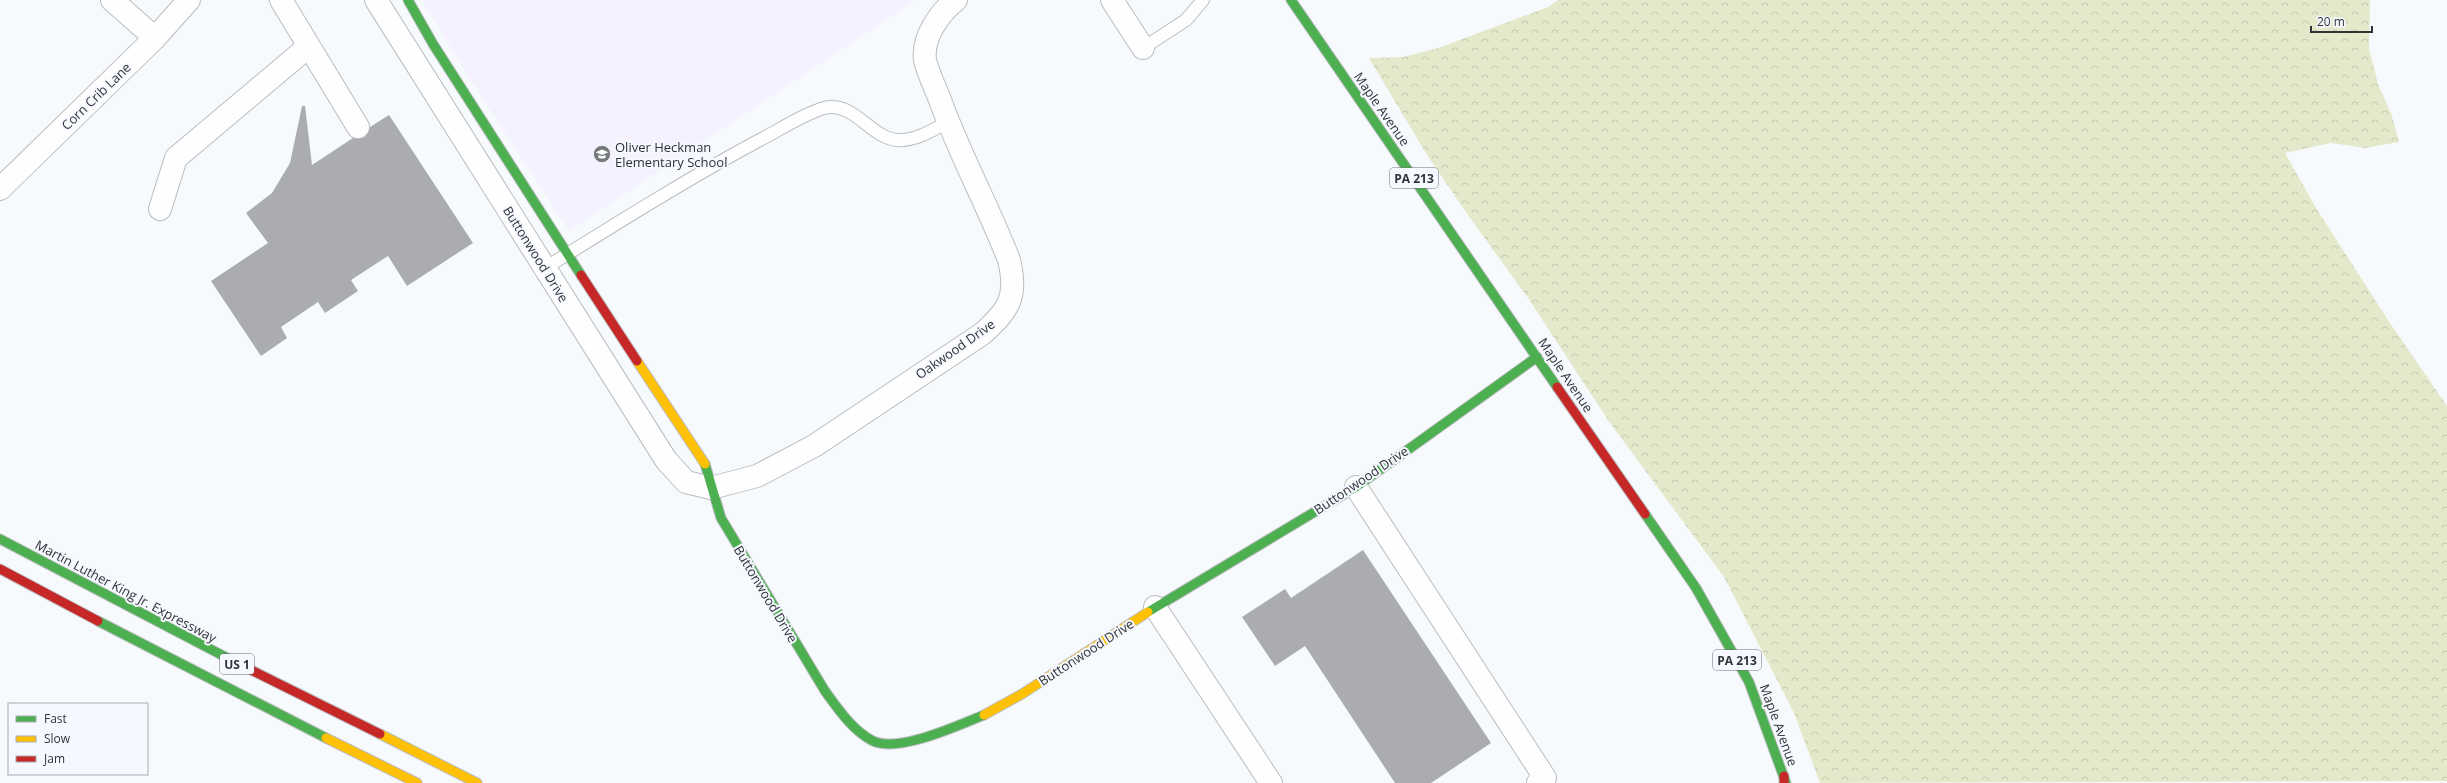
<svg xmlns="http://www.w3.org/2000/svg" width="2447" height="783" font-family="'Open Sans',sans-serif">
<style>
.education{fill:#f5f1fe}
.forest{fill:url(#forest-crowns)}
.building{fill:#aaacaf}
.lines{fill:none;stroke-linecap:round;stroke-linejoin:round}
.lane-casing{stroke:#babcbf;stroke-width:14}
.street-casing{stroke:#babcbf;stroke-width:24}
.fast-casing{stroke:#babcbf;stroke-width:11}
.slow-casing{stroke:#babcbf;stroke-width:11}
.jam-casing{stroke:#babcbf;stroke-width:11}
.lane{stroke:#fefeff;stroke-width:12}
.street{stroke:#fefeff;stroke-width:22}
.fast{stroke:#4caf50;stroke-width:9}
.slow{stroke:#ffc107;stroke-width:9}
.jam{stroke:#c62828;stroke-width:9}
.labels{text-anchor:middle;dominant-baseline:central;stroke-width:4;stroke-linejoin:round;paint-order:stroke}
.shield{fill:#f5f9ff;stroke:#6c6e73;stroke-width:1}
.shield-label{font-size:12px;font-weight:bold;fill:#313337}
.street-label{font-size:13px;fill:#313337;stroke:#f5f9ff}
.poi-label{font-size:13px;fill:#313337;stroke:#f5f9ff;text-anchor:start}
</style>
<defs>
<pattern id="forest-crowns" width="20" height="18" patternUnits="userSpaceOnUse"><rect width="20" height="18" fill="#e5e9cb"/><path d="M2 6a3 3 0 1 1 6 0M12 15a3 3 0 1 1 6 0" fill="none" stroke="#c5c8af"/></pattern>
</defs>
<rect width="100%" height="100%" fill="#f7fafd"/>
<path class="education" d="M422,0H916L569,231L468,76Z"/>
<path class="forest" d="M1558,0H2370L2369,49L2379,87L2391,113L2399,142L2366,148L2331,143L2285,153L2316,208L2390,323L2447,406V781L1820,783L1794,713L1724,577L1610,423L1528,298L1470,218L1427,155L1369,58L1403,57L1438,48L1548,7Z"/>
<path class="building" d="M302,106H305L312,165L353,138L365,137L370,127L389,115L473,243L407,286L388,256L351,280L358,291L325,313L318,302L281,327L287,338L261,356L211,281L268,243L246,213L272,193L290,163Z
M1363,550L1491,743L1431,783H1395L1305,646L1275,666L1242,617L1285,589L1291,598Z"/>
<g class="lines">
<defs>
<path id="lane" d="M1143,48L1186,20L1203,0
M545,268C614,225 684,181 756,142C778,131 801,115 824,108C856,100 872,143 903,140C919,139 934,129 948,122"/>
<path id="street" d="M112,0L155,38
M281,0L358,127
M376,0L666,460L686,482L711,488L757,476L814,446L982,334C1009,310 1018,297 1009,260C988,206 960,155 940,100C935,87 928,73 925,60C922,38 939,13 956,0
M1112,0L1143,48
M0,189L155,38L189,0
M160,209L176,158L309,46
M1356,487L1545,778L1538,783
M1155,607L1271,783"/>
<path id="fast" d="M408,0L433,44L581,275
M1291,0L1557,387
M705,464L721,518L825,691C838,709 853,731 873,741C899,753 959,725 984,715
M1645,514L1696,588L1749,682L1786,783
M0,539L237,663
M1148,612L1356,487L1537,357
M98,621L326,738"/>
<path id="slow" d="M637,361L705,464
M984,715L1022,694L1148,612
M380,734L477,783
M326,738L417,783"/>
<path id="jam" d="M581,275L637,361
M1557,387L1645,514
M0,569L98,621
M237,663L380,734
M1784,776V783"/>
</defs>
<use href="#lane" class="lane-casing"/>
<use href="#street" class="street-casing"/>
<use href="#fast" class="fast-casing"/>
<use href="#slow" class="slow-casing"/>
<use href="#jam" class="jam-casing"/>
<use href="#lane" class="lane"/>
<use href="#street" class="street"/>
<use href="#fast" class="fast"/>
<use href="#slow" class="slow"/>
<use href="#jam" class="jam"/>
</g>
<defs>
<symbol id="school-disc" viewBox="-11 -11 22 22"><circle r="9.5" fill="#76797c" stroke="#f5f9ff"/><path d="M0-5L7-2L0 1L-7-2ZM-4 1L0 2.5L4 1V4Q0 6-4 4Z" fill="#fff"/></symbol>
</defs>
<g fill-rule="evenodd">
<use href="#school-disc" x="592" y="144" width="20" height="20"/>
</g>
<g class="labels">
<g class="shield">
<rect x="1390" y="168" width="48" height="20" rx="3"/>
<rect x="1713" y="650" width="48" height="20" rx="3"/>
<rect x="220" y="654" width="34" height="20" rx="3"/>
</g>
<g class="shield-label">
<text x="1414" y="178">PA 213</text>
<text x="1737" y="660">PA 213</text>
<text x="237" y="664">US 1</text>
</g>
<g class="street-label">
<text transform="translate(96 96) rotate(-44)">Corn Crib Lane</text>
<text transform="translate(1382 109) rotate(55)">Maple Avenue</text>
<text transform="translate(536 254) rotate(58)">Buttonwood Drive</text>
<text transform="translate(955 349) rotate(-35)">Oakwood Drive</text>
<text transform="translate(1566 375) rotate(56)">Maple Avenue</text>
<text transform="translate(1361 480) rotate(-34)">Buttonwood Drive</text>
<text transform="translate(126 591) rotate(28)">Martin Luther King Jr. Expressway</text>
<text transform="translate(766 594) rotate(59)">Buttonwood Drive</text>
<text transform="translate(1086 652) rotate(-33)">Buttonwood Drive</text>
<text transform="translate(1779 725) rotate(70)">Maple Avenue</text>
</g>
<g class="poi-label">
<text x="615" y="147">Oliver Heckman<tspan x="615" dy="15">Elementary School</tspan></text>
</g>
</g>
<rect x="8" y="703" width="140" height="72" fill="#f5f9ff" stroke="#a7aaaf"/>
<rect x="16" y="716" width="20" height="6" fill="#4caf50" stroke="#a7aaaf"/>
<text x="44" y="723" font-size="12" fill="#313337">Fast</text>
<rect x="16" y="736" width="20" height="6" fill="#ffc107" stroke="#a7aaaf"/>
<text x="44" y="743" font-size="12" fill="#313337">Slow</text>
<rect x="16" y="756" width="20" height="6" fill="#c62828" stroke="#a7aaaf"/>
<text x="44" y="763" font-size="12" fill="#313337">Jam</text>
<path d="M2311 26v6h61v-6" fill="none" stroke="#313337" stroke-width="2"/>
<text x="2317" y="26" font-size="12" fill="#313337" stroke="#f5f9ff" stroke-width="3" paint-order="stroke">20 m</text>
</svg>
